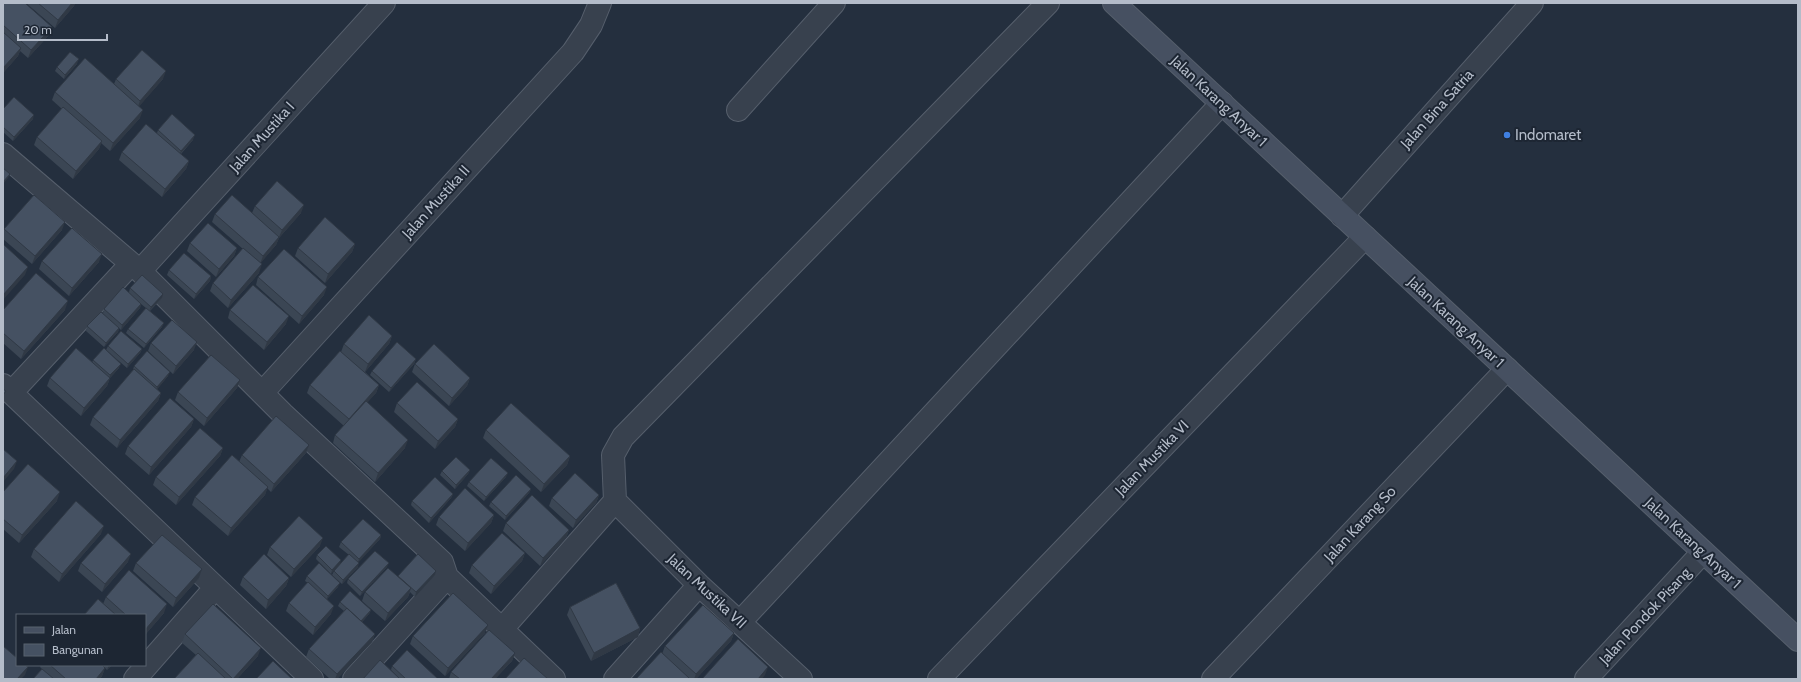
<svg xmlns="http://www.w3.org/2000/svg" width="1801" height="682" font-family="Cabin,sans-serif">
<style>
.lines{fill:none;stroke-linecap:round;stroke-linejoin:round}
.minor-casing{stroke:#565f6c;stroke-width:24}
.tertiary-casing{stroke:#565f6c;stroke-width:24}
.secondary-casing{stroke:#565f6c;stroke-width:24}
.minor{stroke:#38414e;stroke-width:22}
.tertiary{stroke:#38414e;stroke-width:22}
.secondary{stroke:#465061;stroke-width:22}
.wall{fill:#3b4654}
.shaded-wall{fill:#303945}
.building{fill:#455162;stroke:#303945}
.shop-dot{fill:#3f7fe0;stroke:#1d2633;stroke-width:1.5}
.labels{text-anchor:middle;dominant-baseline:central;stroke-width:4;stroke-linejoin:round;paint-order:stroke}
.street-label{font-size:15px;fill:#b4bcc9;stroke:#1d2633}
.poi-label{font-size:15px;fill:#b4bcc9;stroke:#1d2633;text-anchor:start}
</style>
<rect width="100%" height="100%" fill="#242f3e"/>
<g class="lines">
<defs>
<path id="minor" d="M738,110L834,3
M3,154L140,271L283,414L442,562L447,577L554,679
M1342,216L1532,3
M140,271L384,3
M3,385L312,679
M11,393L130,265
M262,393L573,52L591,25L600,3
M615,501L699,585L801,679
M740,622L1222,103
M502,629L615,501L613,455L623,437L1048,3
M135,679L215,588
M354,679L447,577
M615,679L699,585
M939,679L1365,237
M1586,679L1703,552"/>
<path id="tertiary" d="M1213,679L1507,369"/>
<path id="secondary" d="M1114,3L1798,640"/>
</defs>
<use href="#minor" class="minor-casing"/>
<use href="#tertiary" class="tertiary-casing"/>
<use href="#secondary" class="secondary-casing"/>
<use href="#minor" class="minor"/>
<use href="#tertiary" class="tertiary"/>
<use href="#secondary" class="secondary"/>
</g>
<path class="wall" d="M3,3L49,35L28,58L20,51L18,56L3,73Z
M26,3H75L74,6L55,28Z
M77,64L64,79L55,71L57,67Z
M116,79H163L139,106L140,118L110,151L101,143L99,149L73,179L34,145L37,137L62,109L52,100L55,92L114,84Z
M3,109L33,119L13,141L3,132Z
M158,130L193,140L181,154L189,161L186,169L162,197L119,160L122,152L157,133Z
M255,206L301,213L279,238L276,245L260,263L259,273L228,308L210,291L213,283L243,249L212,222L215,214L252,213Z
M4,229L62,230L32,264L3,239Z
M190,243L237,248L234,256L216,277L187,251Z
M355,244L352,252L325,283L295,256L298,248Z
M42,261L99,262L69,296L39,269Z
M169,270L211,276L210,281L194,299L167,275Z
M258,277L324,295L299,324L256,285Z
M130,288L162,298L150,311L162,327L144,348L126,333L128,329L146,308L141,304L140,308L121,330L119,328L118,332L104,347L86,331L87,326L103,313L104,309L129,292Z
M3,310H65L21,359L3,343Z
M230,310L286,324L264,350L228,318Z
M392,336L389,344L365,372L379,385L376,393L367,402L405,448L375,482L333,443L335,435L344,426L307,393L310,385L341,352L344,344Z
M151,343L194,350L173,374L148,351Z
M108,346L142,349L140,353L127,368L106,350Z
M416,359L414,364L389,392L370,375L372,371Z
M93,360L119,368L110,378L107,386L81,416L47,386L50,378L92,363Z
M415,364L470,378L467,386L449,406L412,372Z
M134,366L168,376L157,389L161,393L158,401L117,448L90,425L93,417L133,370Z
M240,380L237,388L204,426L175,400L178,392Z
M397,403L458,419L455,427L435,449L394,412Z
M194,419L191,427L149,475L125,454L128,446Z
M486,430L570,456L567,465L541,492L483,438Z
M309,445L306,453L271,492L267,488L265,495L228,536L192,505L195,497L239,462L242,455Z
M223,448L220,456L176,505L153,485L156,477Z
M470,470L468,474L455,489L440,475L442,471Z
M506,477L484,501L467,486L469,482Z
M531,489L529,493L505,520L489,506L491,502Z
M3,492L57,501L19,543L3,529Z
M453,494L451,498L429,523L411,505L412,501Z
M599,495L596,503L573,528L549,506L552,498Z
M494,515L491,523L465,551L436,525L439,517Z
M506,523L569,530L566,538L540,566L503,531Z
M101,534L59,582L31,557L34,549Z
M381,535L380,539L358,562V567L342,584L332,575L334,571L349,555L339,547L341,542Z
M320,546L291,577L267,555L270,547Z
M525,553L522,561L491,594L469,573L472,565Z
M317,555L341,560L331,574L316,559Z
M128,562L102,592L78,571L81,563Z
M136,563L202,569L199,578L173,607L133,571Z
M387,567L360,596L347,583L348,579Z
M436,571L435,575L415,597L410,592L408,597L385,621L362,601L365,592Z
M307,576L338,587L327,599L331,614L313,635L286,611L289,603L308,583L305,581Z
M243,577L289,578L286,586L266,609L240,585Z
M106,597L164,613L145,635V615H84L103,604Z
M340,602L371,610L369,614L362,622L375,634L372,642L337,679H330L306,657L309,649L344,611L338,606Z
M570,607L640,628L638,637L591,661L567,615Z
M485,633L445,676L410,644L413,636Z
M734,633L731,641L696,679H689L662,654L665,646Z
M185,634L258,656L237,679H174L196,655L182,643Z
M515,653L512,661L495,679H449L451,672Z
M41,665H112L107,670L105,668L102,676L100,679H33L42,669L40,667Z
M392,666L438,679H400L391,670Z"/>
<path class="shaded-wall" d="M72,3H75L74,6L55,28L58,20Z
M52,27L49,35L28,58L31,50Z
M21,48L18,56L3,73V68Z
M79,59L77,64L64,79L65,75Z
M166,71L163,79L137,109L140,101Z
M143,110L140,118L110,151L113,143Z
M34,115L33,119L13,141L14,137Z
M195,135L193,140L179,155L181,151Z
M102,141L99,149L73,179L76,171Z
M189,161L186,169L162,197L165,189Z
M10,174L8,178L3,184V182Z
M304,205L301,213L279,238L276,245L260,264L263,256L279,237L282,230Z
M65,222L62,230L32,264L35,256Z
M355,244L352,252L325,283L328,274Z
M237,248L234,256L216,277L219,269Z
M102,254L99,262L69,296L72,288Z
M262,264L259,273L228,308L231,300Z
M28,267L25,275L3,300V295Z
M211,276L210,281L194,299L196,294Z
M327,287L324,295L299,324L302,316Z
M163,294L162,298L149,311L151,307Z
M68,301L65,310L21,359L24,351Z
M141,304L140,308L121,330L122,325Z
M289,316L286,324L264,350L267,342Z
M164,323L162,327L144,348L146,344Z
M119,328L118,332L104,347L106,343Z
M392,336L389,344L365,372L368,364Z
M197,342L194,350L173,374L176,366Z
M142,349L140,353L127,368L128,364Z
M416,359L414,364L389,392L391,388Z
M121,364L119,368L110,378L107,386L81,416L84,408L109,379L110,375Z
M170,372L168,376L156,391L157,387Z
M470,378L467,386L449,406L452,398Z
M240,380L237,388L204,426L207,418Z
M379,385L376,393L346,427L349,419Z
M161,393L158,401L117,448L120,440Z
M194,419L191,427L149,475L151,467Z
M458,419L455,427L435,449L438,441Z
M408,440L405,448L375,482L378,473Z
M309,445L306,453L271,492L274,484Z
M223,448L220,456L176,505L179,497Z
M570,456L567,465L541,492L544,484Z
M17,461L14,469L3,482V478Z
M470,470L468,474L455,489L456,485Z
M508,473L506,477L484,501L486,497Z
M268,487L265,495L228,536L231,528Z
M531,489L529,493L505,520L506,516Z
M60,492L57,501L19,543L22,535Z
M453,494L451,498L429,523L431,518Z
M599,495L596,503L573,528L576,520Z
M494,515L491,523L465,551L468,543Z
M104,526L101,534L59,582L62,574Z
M569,530L566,538L540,566L543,558Z
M381,535L380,539L358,563L359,559Z
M323,538L320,546L291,577L294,569Z
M525,553L522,561L491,594L494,586Z
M131,554L128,562L102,592L105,584Z
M341,560L340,565L331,574L332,570Z
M359,563L358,567L342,584L343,580Z
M389,563L387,567L360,596L362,592Z
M202,569L199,578L173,607L176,598Z
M436,571L435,575L415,597L416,592Z
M289,578L286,586L266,609L268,600Z
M340,583L338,587L326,600L328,596Z
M411,588L408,597L385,621L388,613Z
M167,604L164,613L145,635V630Z
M334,606L331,614L313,635L315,627Z
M371,610L369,614L359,626L361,621Z
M488,625L485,633L445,676L448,668Z
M640,628L638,637L591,661L594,653Z
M734,633L731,641L696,679H694L696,674Z
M375,634L372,642L337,679H335L337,674Z
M261,648L258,656L237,679H233Z
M515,653L512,661L495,679H491Z
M109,665H112L107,670Z
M28,667L25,675L21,679H17Z
M768,667L765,675L762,679H758Z
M105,668L102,676L100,679H96Z"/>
<path class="building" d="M3,3H25L52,27L31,50L3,25Z
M38,3H72L58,20Z
M3,32L21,48L3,68Z
M142,50L166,71L140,101L116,79Z
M70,52L79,59L65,75L57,67Z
M85,58L143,110L113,143L55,92Z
M14,97L34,115L14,137L3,127V109Z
M63,107L102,141L76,171L37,137Z
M172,114L195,135L181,151L158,130Z
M146,124L189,161L165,189L122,152Z
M3,168L10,174L3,182Z
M277,181L304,205L282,230L255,206Z
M34,195L65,222L35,256L4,229Z
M232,195L279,237L263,256L215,214Z
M325,217L355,244L328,274L298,248Z
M208,223L237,248L219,269L190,243Z
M72,228L102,254L72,288L42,261Z
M3,244L28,267L3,295Z
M243,248L262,264L231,300L213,283Z
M284,249L327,287L302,316L258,277Z
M184,253L211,276L196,294L169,270Z
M36,273L68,301L24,351L3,333V310Z
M142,275L163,294L151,307L130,288Z
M253,285L289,316L267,342L230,310Z
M123,287L141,304L122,325L104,309Z
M146,308L164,323L146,344L128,329Z
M101,312L119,328L106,343L87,326Z
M369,315L392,336L368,364L344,344Z
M172,320L197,342L176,366L151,343Z
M121,331L142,349L128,364L108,346Z
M397,342L416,359L391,388L372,371Z
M434,344L470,378L452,398L415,364Z
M76,348L110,378L84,408L50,378Z
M104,348L121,364L110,375L93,360Z
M147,351L170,372L157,387L134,366Z
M340,351L379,385L349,419L310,385Z
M211,355L240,380L207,418L178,392Z
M134,369L161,393L120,440L93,417Z
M417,382L458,419L438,441L397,403Z
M3,389L6,391L3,395Z
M170,398L194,419L151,467L128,446Z
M366,401L408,440L378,473L335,435Z
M511,403L570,456L544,484L486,430Z
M276,416L309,445L274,484L242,455Z
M200,428L223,448L179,497L156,477Z
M3,449L17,461L3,478Z
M232,455L268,487L231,528L195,497Z
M456,457L470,470L456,485L442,471Z
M491,458L508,473L486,497L469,482Z
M28,464L60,492L22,535L3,519V492Z
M575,473L599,495L576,520L552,498Z
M516,475L531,489L506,516L491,502Z
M435,477L453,494L431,518L412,501Z
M465,488L494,515L468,543L439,517Z
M532,495L569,530L543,558L506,523Z
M76,501L104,526L62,574L34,549Z
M299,516L323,538L294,569L270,547Z
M363,519L381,535L359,559L341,542Z
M108,533L131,554L105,584L81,563Z
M502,533L525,553L494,586L472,565Z
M162,535L202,569L176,598L136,563Z
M326,546L341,560L332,570L317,555Z
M375,551L389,563L362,592L348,579Z
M264,554L289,578L268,600L243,577Z
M349,554L359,563L343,580L334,571Z
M418,554L436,571L416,592L398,576Z
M319,563L340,583L328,596L307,576Z
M388,568L411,588L388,613L365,592Z
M129,570L167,604L145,630V615H126L106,597Z
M308,582L334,606L315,627L289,603Z
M616,583L640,628L594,653L570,607Z
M350,591L371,610L361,621L340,602Z
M453,593L488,625L448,668L413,636Z
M98,599L116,615H84Z
M213,604L261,648L233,679L185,634Z
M703,605L734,633L696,674L665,646Z
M347,608L375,634L337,674L309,649Z
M489,630L515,653L491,679H460L451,672Z
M738,639L768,667L758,679H702Z
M3,646L17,658V665H25L28,667L17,679H4L3,678Z
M407,650L438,679H406L392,666Z
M661,652L689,678L688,679H636Z
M198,653L226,679H174Z
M524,658L548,679H505Z
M380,660L400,679H363Z
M273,661L292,679H256Z
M50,665H102L105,668L96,679H66Z
M42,669L54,679H33Z"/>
<circle class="shop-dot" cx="1507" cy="135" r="4"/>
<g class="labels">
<g class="street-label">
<text transform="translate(1219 101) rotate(43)">Jalan Karang Anyar 1</text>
<text transform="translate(1437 109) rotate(-48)">Jalan Bina Satria</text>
<text transform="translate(262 137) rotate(-48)">Jalan Mustika I</text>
<text transform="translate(436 202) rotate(-48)">Jalan Mustika II</text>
<text transform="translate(1456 322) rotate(43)">Jalan Karang Anyar 1</text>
<text transform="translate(1152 458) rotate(-46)">Jalan Mustika VI</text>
<text transform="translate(1360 524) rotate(-47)">Jalan Karang So</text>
<text transform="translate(1693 543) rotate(43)">Jalan Karang Anyar 1</text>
<text transform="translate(707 591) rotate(43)">Jalan Mustika VII</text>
<text transform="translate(1645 616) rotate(-47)">Jalan Pondok Pisang</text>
</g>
<g class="poi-label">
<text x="1515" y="135">Indomaret</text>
</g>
</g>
<rect width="1801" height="682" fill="none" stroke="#b4bcc9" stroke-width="8"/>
<rect x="16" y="614" width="130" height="52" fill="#1d2633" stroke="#59626f"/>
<rect x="24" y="627" width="20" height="6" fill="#465061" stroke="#59626f"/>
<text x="52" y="634" font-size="12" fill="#b4bcc9">Jalan</text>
<rect x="24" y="644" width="20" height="12" fill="#455162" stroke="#59626f"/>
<text x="52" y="654" font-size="12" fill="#b4bcc9">Bangunan</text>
<path d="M18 34v6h89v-6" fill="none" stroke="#b4bcc9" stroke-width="2"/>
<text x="24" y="34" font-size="12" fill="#b4bcc9" stroke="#1d2633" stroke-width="3" paint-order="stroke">20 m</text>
</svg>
